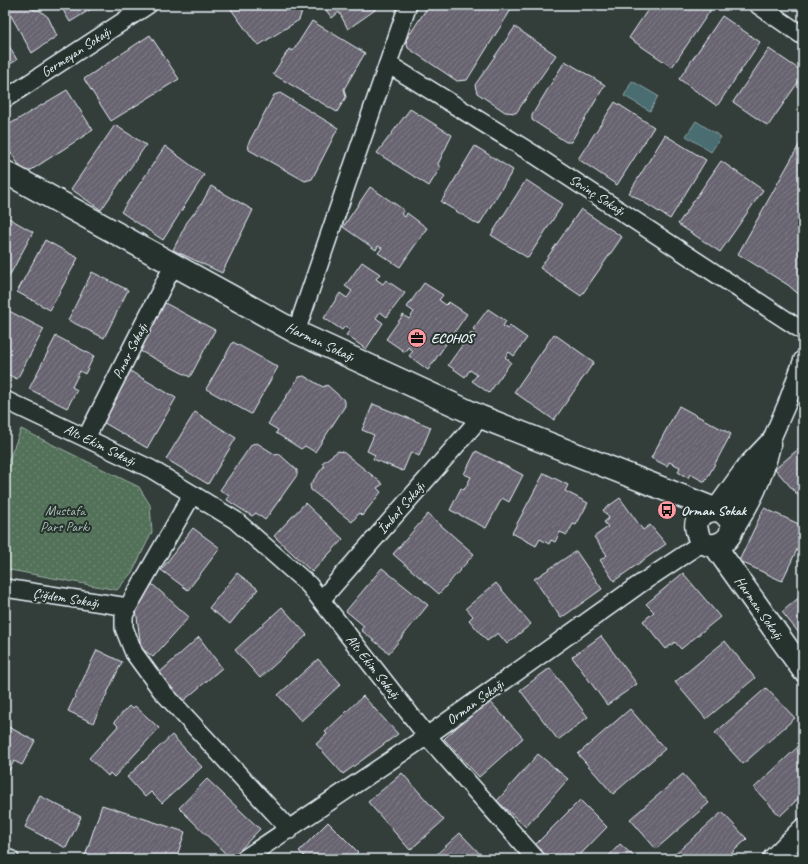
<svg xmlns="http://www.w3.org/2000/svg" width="808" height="864" font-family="Caveat,sans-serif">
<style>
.park{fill:url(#park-dots);stroke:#9db1a8}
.water{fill:#496d6f;stroke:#89a2a6}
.building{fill:url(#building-hatch);stroke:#e8f1f8}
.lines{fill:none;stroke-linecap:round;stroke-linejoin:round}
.street-casing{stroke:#e8f1f8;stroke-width:20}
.secondary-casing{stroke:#e8f1f8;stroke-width:25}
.street{stroke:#26332d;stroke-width:17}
.secondary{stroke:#26332d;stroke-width:22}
.labels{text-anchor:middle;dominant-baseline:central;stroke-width:4;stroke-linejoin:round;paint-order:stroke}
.street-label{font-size:14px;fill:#e8f1f8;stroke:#26332d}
.poi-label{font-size:14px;font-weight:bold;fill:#e8f1f8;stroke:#26332d;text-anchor:start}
.park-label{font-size:14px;fill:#acbeb8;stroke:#26332d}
</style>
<defs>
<pattern id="park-dots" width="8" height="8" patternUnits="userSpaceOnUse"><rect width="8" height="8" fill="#527159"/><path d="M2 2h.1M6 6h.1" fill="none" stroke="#6b8672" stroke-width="1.8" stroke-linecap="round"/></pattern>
<pattern id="building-hatch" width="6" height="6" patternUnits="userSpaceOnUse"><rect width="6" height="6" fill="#68646f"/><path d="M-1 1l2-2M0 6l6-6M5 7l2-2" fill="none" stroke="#7e7b84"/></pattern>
</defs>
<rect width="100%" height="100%" fill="#333d3a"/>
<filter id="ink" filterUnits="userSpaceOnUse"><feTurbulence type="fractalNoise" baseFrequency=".025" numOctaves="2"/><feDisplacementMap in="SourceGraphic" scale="8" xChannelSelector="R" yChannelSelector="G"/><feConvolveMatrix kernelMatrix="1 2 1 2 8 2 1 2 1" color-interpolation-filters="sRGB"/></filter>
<g filter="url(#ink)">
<path class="park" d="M21,429L139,487L150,505L152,532L133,571L117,590L5,569V470Z"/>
<path class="water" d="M632,81L658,96L650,111L624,96Z
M696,121L721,137L711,152L686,136Z"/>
<path class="building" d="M5,5H31L34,10H39L48,17L57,36L32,53Z
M60,5H96V6L70,22Z
M228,5H298L302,11L299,20L259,45L254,41Z
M322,5H374L375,10L348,29L339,12L332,18Z
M429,5L511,6L509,13L467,80L457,81L408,48L406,40Z
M651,5H707L712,8L672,67L629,38Z
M722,16L760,42L717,106L679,79Z
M312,21L365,53L344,89L346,97L337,112L273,74L289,49L293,51Z
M515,27L556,55L516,113L505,112L477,93L475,85Z
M150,35L179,79L111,121L84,79Z
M5,39L17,60L5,67Z
M769,49L803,72V75L768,126L733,102Z
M565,61L605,85L571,142H566L532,120V115Z
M67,90L93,130L25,174L5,144V127Z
M280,93L338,128L312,179L305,181L249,150L248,144L274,95Z
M615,102L654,127L617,185L578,159Z
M410,109L452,135L438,164L440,168L429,186L377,153Z
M115,125L146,145L101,210L71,189Z
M665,135L706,160L670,219L629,193Z
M803,138V298L788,285L738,254Z
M165,146L204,175L163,240L121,212Z
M475,146L513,170L479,225L441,202Z
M721,161L763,190L720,252L678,224Z
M526,180L563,204L528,258L491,235Z
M211,186L253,210L222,273L173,250L187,222L202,203Z
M370,187L404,210L401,214L405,217L407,213L427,228L400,267L378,253L382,248L378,246L376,250L343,227Z
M581,209L622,237L581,296L540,268Z
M5,216L33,232L5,284Z
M45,240L78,258L50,310L17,292Z
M362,262L380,274L376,279L383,284L386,280L405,293L387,317L380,312L376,318L383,323L366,349L346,335L350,330L345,326L342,330L324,318L340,293L347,298L352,291L345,286Z
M92,272L128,290L104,338L68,320Z
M424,283L443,295L439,300L446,305L449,302L467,314L450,339L442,333L438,339L446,344L428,370L409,356L413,351L408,347L405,352L386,339L403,315L409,319L414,312L407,307Z
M165,303L215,330L190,377L140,351Z
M488,309L506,321L503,326L507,329L510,326L527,338L514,356L509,352L505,357L511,362L489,393L472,381L477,375L470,370L465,377L448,365L471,333L475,335L477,332L473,329Z
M9,311L44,329L17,379L5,373V318Z
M554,334L594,362L554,420L514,392Z
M56,336L94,356L85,374L80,371L72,387L77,390L67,408L29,389Z
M233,342L278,367L251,414L206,389Z
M130,371L176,398L147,448L101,421Z
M304,376L323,387L327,385L345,401V406L315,452L305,446L301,449L276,433L278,430L268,424L299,377Z
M373,404L431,427L419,456L411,452L403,471L373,459L375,455L367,451L374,435L362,430Z
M679,406L731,434L705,482L690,474L688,478L678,472L680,467L669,462L667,466L651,458Z
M195,412L236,438L208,484L166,459Z
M257,443L276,455L279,454L297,470V475L265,520L256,513L252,516L227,500L229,496L220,490L252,444Z
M803,445V501L775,469Z
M338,451L343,452L383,484L377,488L381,492L362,516L359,513L352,522L311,490L310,485L324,466L322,463Z
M476,451L523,475L509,502L502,498L486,528L450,510L461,488L464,490L471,477L464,474Z
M544,473L568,485L565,491L588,503L576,525L573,524L567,535L560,532L555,542L551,540L549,544L540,539L536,546L512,533Z
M620,498L643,530L650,525L666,544L614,581L600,560L607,555L594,537L608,527L604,522L609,518L603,510Z
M305,503L343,539L312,572L274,536Z
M764,508L803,526V537L782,581L739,561Z
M428,514L474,554L439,594L393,554Z
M193,528L220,548L188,590L161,570Z
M576,551L602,589L561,618L534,579Z
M382,568L428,605L389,653L361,630L364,626L346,611Z
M237,573L258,589L230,624L209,608Z
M683,573L720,617L681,649L675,642L666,649L643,621L654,612L646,604Z
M496,583L531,624L507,644L498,633L487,641L469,620L473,616L466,608Z
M152,584L189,617L153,657L141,648L136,609Z
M803,594V638L782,612Z
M282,607L307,635L260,678L235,650Z
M601,636L637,684L607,705L572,657Z
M199,637L222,668L182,702L159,673Z
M725,641L755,678L706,719L675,682Z
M97,650L122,662L93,723L68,711Z
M318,659L341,684L301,721L278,695Z
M550,668L588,717L558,740L520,690Z
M766,688L795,718L743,764L715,733Z
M363,696L398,734L343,774L316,744L327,734L325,732Z
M488,699L523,738L479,777L444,739Z
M129,706L132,709L135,706L159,728L114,777L110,773L108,776L89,758L118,726L114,722Z
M630,709L665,749L613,794L578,754Z
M5,725L35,741L22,765L14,761L5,778Z
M172,735L202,767L162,803L151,792L145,797L127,777Z
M801,744L803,746V794L780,816L754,788Z
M538,754L568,779L526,827L497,801Z
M402,773L444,820L410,850L368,802Z
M683,774L709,803L656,849L630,819Z
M207,779L260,829L231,859L179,808Z
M40,796L81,817L66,848L25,827Z
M580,800L607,827L576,859H550L535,845Z
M102,805L185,832L176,859H84Z
M722,812L747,839L725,859H673L672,857Z
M328,822L358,852L351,859H307L299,851Z
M460,833L485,859H444L438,853Z
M620,844L637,859H606Z"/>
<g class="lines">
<defs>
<path id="street" d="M758,5L803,36
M388,64L535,155L803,331
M5,99L148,5
M296,332L408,5
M5,400L151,469L235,520L309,585L427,736L536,859
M86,438L174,264
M769,445L786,406L803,359
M192,495L128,607L124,616V628L134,653L161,690L290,830
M5,588L128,607
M321,600L481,417
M5,858L10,859
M244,859L427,736L637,586L703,542"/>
<path id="secondary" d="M5,172L296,332L481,417L722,512C752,534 704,563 697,531C693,518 705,510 717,510
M717,510L748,467L769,445
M731,531C750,501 761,480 769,445
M715,546L803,670
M774,859L803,830"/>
</defs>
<use href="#street" class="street-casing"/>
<use href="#secondary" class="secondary-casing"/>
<use href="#street" class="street"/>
<use href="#secondary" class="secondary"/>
</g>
</g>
<defs>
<symbol id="office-disc" viewBox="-11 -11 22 22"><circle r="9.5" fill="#ff9aa2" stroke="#26332d"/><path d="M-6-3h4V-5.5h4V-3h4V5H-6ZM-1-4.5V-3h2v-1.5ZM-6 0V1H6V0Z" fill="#111"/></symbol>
<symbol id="bus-disc" viewBox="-11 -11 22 22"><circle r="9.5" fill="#ff9aa2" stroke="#26332d"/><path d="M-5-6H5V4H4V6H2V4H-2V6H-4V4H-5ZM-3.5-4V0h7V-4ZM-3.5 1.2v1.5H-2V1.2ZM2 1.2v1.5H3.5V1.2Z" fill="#111"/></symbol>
</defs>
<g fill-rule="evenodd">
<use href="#office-disc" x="406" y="327" width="22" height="22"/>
<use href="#bus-disc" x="656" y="499" width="22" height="22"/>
</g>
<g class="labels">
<g class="street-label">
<text transform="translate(76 52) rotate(-33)">Germeyan Sokağı</text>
<text transform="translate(597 195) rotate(33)">Sevinç Sokağı</text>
<text transform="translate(320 342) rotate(25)">Harman Sokağı</text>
<text transform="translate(130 351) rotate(-63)">Pınar Sokağı</text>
<text transform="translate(100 445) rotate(26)">Altı Ekim Sokağı</text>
<text transform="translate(401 508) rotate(-49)">İmbat Sokağı</text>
<text transform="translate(66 598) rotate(9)">Çiğdem Sokağı</text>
<text transform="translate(759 608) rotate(55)">Harman Sokağı</text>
<text transform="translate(373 667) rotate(52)">Altı Ekim Sokağı</text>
<text transform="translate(475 702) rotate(-36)">Orman Sokağı</text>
</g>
<g class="poi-label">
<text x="431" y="338">ECOHOS</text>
<text x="681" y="510">Orman Sokak</text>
</g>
<g class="park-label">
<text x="65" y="510">Mustafa<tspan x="65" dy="16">Pars Parkı</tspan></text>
</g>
</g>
<rect width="808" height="864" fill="none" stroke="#26332d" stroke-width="20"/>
<rect x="10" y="10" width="788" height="844" fill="none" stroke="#e8f1f8" stroke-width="1.5" filter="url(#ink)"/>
</svg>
